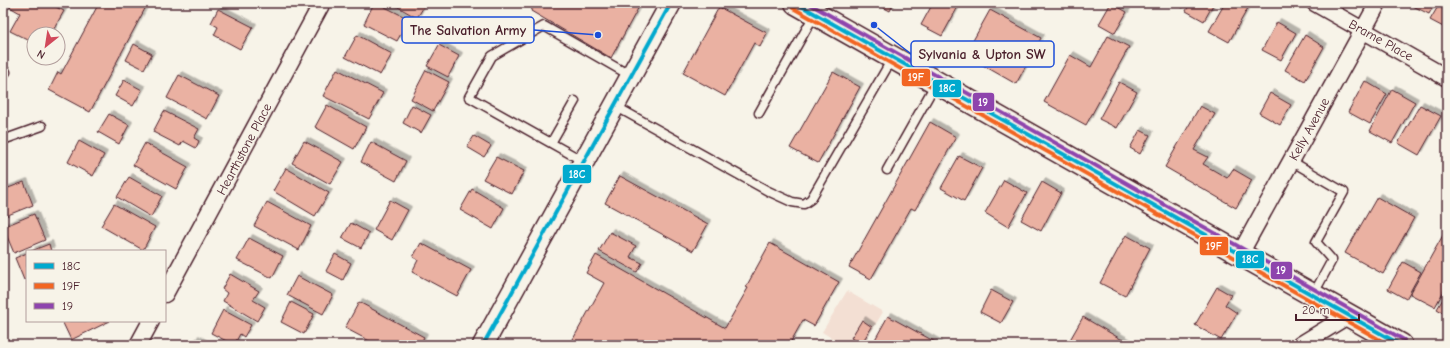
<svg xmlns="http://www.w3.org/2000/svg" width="1450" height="348" font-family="'Comic Neue',sans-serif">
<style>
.built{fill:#f3dfd3}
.building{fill:#eab1a2;stroke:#4a1f2b;filter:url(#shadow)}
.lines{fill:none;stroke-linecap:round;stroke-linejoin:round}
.service-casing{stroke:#4a1f2b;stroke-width:11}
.minor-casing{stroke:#4a1f2b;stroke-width:19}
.tertiary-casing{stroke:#4a1f2b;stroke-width:23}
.secondary-casing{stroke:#4a1f2b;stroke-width:25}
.service{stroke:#f7f3e8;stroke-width:8}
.minor{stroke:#f7f3e8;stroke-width:16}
.tertiary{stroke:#f7f3e8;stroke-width:20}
.secondary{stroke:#f7f3e8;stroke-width:22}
.bus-1-casing{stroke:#f7f3e8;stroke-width:7}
.bus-2-casing{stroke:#f7f3e8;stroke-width:7}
.bus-3-casing{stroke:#f7f3e8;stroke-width:7}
.bus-1{stroke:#00a9ce;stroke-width:4}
.bus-2{stroke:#f26522;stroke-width:4}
.bus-3{stroke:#8e44ad;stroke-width:4}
.labels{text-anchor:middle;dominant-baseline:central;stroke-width:3;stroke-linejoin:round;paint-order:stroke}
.street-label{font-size:13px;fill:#4a1f2b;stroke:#f7f3e8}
.leader{fill:none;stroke:#1d4ed8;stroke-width:1.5}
.callout-dot{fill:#1d4ed8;stroke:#f7f3e8;stroke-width:1.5}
.callout{fill:#f7f3e8;stroke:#1d4ed8;stroke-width:1.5}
.callout-label{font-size:14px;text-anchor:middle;font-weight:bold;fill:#4a1f2b}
.line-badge{stroke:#f7f3e8;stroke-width:1.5}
.badge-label{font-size:11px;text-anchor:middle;font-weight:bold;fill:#fff}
</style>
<defs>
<filter id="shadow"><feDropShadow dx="3.5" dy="-3.5" stdDeviation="0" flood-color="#0004"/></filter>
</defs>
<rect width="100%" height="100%" fill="#f7f3e8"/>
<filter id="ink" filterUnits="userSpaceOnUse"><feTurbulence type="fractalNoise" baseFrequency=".025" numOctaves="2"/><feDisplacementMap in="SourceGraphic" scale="8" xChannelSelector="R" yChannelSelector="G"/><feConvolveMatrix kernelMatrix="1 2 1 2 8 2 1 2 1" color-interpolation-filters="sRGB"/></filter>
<g filter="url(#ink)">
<path class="built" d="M847,291L883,312L863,345H843L822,332Z"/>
<path class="building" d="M10,3H58L56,7L64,11L51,34H34V43L10,31L20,13L8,6Z
M99,3H148L90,112L49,90L58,72L61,74Z
M374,3H377L409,19L397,41L364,24Z
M391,3H426L417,18Z
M535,3H641L611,58L531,11Z
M875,3H894L890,11Z
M933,3H960L942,36L921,25Z
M1111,3L1127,12L1115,33L1099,24Z
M1175,3H1186L1183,8Z
M1190,3H1214L1204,21L1186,11Z
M1225,3H1240L1248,8L1229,42L1209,31Z
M1410,3H1435L1429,14L1409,4Z
M1440,3H1447V29L1430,20Z
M719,7L767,33L760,47L754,43L725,96L683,73Z
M218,9L253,27L240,49L214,35L218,27L211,23Z
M990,10L1041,38L1016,84L965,55Z
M1277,22L1296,33L1281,60L1262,50Z
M357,35L392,54L380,75L345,57Z
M1305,35L1324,47L1305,81L1285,70Z
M1108,36L1129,47L1086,125L1044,102L1070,55L1091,67Z
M134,44L152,54L144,69L126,60Z
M439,45L459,56L448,77L427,66Z
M337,69L383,93L369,119L323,96Z
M426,70L449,82L433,111L411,99Z
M833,72L860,87L818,163L790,148Z
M179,75L219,96L207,119L167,98Z
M124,80L142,90L133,106L115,96Z
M1365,81L1387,94L1370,124L1348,112Z
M1119,82L1137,92L1117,128L1099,119Z
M1392,89L1415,102L1392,143L1370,131Z
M1270,93L1291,105L1280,125L1259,113Z
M327,105L366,127L354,149L315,127Z
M412,105L431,115L421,133L403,123Z
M1420,105L1441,116L1419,155L1398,143Z
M1200,106L1215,114L1194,150L1208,157L1203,164L1227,178L1233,169L1252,180L1236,208L1165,167Z
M164,111L199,129L194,138L199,141L196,148L183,141L180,146L153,132Z
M109,114L129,125L119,144L98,132Z
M930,122L956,137L915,210L911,208L871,279L849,267Z
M1140,130L1150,135L1140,154L1130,148Z
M474,136L491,146L484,157L467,147Z
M79,141L104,155L93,176L68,162Z
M304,141L343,162L330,184L292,163Z
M371,142L406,161L396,181L361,162Z
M145,143L188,167L176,189L133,165Z
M959,156L982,168L964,201L941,188Z
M496,157L524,171L512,194L483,179Z
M286,168L329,193L315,216L273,191Z
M620,176L708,224L693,251L605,203Z
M129,177L162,196L151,217L117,197Z
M1004,180L1027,193L1008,227L985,213Z
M24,182L33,205L3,217V190Z
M1042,182L1061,193L1041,231L1021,220Z
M472,189L504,208L493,229L460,210Z
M1377,197L1414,218L1383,274L1345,253Z
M390,200L408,210L392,240L374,230Z
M267,202L311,226L299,250L254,226Z
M114,204L155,227L143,250L101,226Z
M34,214L45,240L14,253L3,227Z
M351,223L369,233L361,248L342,238Z
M1447,228V285L1435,307L1410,294Z
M610,232L636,246L630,257L642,263L637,272L599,251Z
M1126,235L1150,248L1125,296L1100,283Z
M249,238L283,256L272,278L237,260Z
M421,243L471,270L457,296L412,272L418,260L413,257Z
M770,243L839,282L814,326L803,320L789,345H579L572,341L604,283L586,273L596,255L725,328L748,288L746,287Z
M49,244L51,251H31Z
M27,253V279L24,280L15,258Z
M335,254L351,263L343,280L326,271Z
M1403,262L1421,272L1406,299L1388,289Z
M230,274L259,291L253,300L265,307L257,321L223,301L227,293L222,289Z
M297,276L333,295L323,314L287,295Z
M1217,287L1231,295L1225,305L1237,313L1221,340L1195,325Z
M991,290L1013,302L1001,323L980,312Z
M1447,292V315L1437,309Z
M291,302L314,314L304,334L281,322Z
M359,302L424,337L420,345H377L345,328Z
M223,310L251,325L244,337L240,334L234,345L211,333Z
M888,316L939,344V345H872Z
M1083,317L1131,345H1067Z
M862,320L872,327L861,344L851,338Z
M62,321H110L71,340Z
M195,339L206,345H192Z"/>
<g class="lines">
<defs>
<path id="service" d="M3,73L6,72
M615,106L768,191L792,202L804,204L811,199L892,59
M759,113L821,3
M3,140L42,126
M551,143L575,101
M583,161L469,97L492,56L544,26L631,76
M1291,161L1344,192L1316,242L1332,260L1313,295
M887,170L936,83"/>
<path id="minor" d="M1315,3L1447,78
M1240,254L1378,3
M165,294L322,3
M138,345L151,321
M1300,345L1349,315"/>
<path id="tertiary" d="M483,345L671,3"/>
<path id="secondary" d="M796,3L1401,345"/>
</defs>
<use href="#service" class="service-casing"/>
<use href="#minor" class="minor-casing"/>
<use href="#tertiary" class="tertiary-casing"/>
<use href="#secondary" class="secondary-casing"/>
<use href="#service" class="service"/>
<use href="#minor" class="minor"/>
<use href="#tertiary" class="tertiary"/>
<use href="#secondary" class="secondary"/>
<defs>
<path id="bus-1" d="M796,3L1401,345
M483,345L671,3"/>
<path id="bus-2" d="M793,8L1389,345"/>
<path id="bus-3" d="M808,3L1404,340"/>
</defs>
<use href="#bus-1" class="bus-1-casing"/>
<use href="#bus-2" class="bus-2-casing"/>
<use href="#bus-3" class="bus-3-casing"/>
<use href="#bus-1" class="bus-1"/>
<use href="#bus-2" class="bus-2"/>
<use href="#bus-3" class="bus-3"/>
</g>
</g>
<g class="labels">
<g class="street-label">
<text transform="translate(1381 40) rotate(29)">Brame Place</text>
<text transform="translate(1309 129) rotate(-61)">Kelly Avenue</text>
<text transform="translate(244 149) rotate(-62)">Hearthstone Place</text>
</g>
</g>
<path class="leader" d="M598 35L534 30M874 25L911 54"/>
<g class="callout-dot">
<circle cx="598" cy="35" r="4"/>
<circle cx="874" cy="25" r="4"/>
</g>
<g class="callout">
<rect x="402" y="17" width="132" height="26" rx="4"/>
<rect x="911" y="41" width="143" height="26" rx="4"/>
</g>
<g class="callout-label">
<text x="468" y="35">The Salvation Army</text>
<text x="982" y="59">Sylvania &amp; Upton SW</text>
</g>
<g class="line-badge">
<rect x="901" y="68" width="30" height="19" rx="4" fill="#f26522"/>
<rect x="932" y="79" width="30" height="19" rx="4" fill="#00a9ce"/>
<rect x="972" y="92" width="23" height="20" rx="4" fill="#8e44ad"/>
<rect x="562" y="164" width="30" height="20" rx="4" fill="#00a9ce"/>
<rect x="1199" y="236" width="30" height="20" rx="4" fill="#f26522"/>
<rect x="1235" y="250" width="30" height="19" rx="4" fill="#00a9ce"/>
<rect x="1270" y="261" width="23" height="19" rx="4" fill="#8e44ad"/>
</g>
<g class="badge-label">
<text x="916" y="81">19F</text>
<text x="947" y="92">18C</text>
<text x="983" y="106">19</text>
<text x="577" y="178">18C</text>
<text x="1214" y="250">19F</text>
<text x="1250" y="263">18C</text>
<text x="1281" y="274">19</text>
</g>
<rect width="1450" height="348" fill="none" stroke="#f7f3e8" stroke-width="16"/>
<rect x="8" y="8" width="1434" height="332" fill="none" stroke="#4a1f2b" stroke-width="1.5" filter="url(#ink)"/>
<rect x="26" y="250" width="140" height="72" fill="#f7f3e8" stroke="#b29e9c"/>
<rect x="34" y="263" width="20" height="6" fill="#00a9ce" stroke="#b29e9c"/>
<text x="62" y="270" font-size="12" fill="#4a1f2b">18C</text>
<rect x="34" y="283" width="20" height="6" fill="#f26522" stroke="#b29e9c"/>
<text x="62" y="290" font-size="12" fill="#4a1f2b">19F</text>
<rect x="34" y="303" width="20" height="6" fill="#8e44ad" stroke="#b29e9c"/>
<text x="62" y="310" font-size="12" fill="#4a1f2b">19</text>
<g transform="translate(46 46) rotate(210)"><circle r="19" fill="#f7f3e8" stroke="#b29e9c"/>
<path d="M0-3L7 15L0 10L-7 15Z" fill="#d1495b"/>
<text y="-6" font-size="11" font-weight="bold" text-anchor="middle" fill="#4a1f2b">N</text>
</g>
<path d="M1296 314v6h63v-6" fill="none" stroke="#4a1f2b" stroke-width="2"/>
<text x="1302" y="314" font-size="12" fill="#4a1f2b" stroke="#f7f3e8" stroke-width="3" paint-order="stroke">20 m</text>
</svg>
